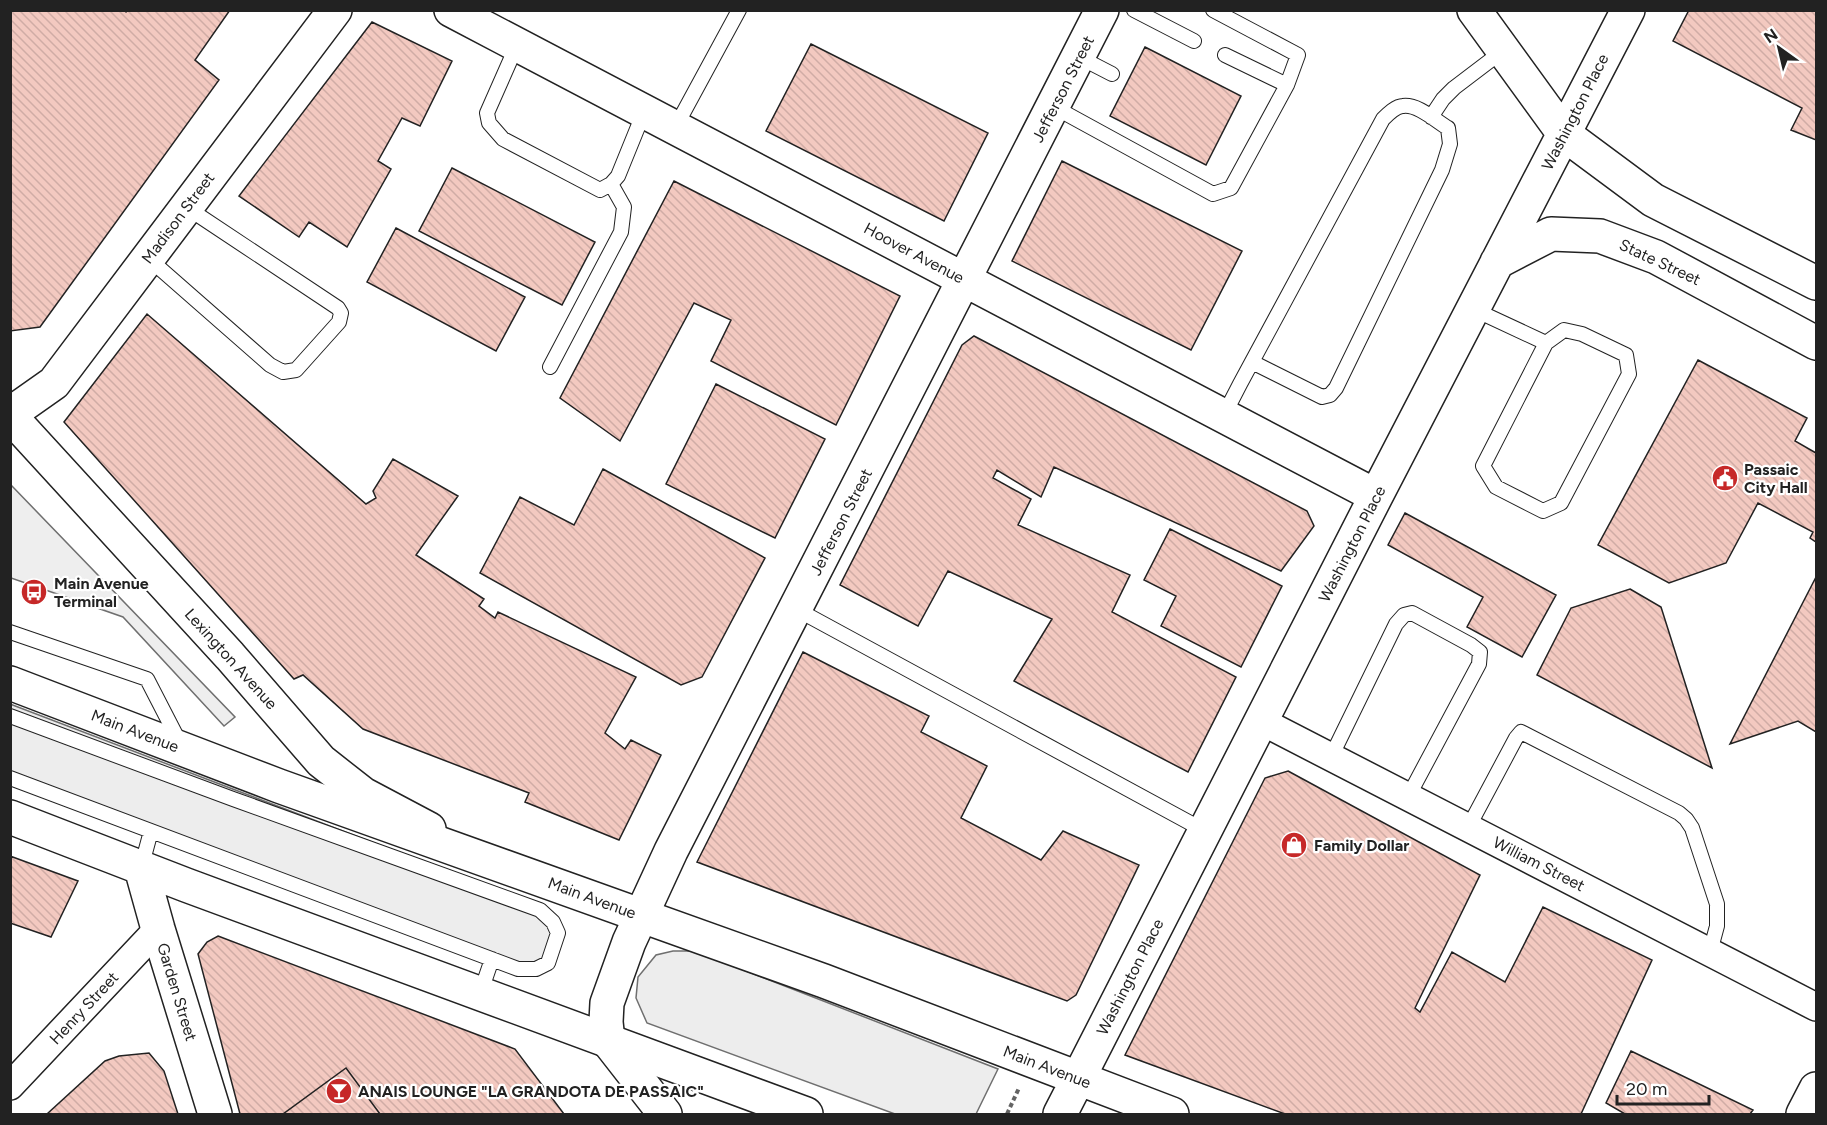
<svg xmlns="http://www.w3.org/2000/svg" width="1827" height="1125" font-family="Figtree,sans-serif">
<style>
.green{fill:#eee;stroke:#6f6f6f;stroke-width:1.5}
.parking{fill:#ededed;stroke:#6f6f6f;stroke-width:1.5}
.building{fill:url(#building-back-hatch);stroke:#222;stroke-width:1.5}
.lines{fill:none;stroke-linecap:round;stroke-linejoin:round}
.lane-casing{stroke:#222;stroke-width:16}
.street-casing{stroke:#222;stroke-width:30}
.secondary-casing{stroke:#222;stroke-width:36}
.primary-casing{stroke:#222;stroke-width:36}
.path{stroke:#646464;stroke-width:4;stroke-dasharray:4.5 3;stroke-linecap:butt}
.lane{stroke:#fff;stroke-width:14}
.street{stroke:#fff;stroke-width:27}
.secondary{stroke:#fff;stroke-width:33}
.primary{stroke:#fff;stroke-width:33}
.labels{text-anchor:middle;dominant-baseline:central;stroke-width:4.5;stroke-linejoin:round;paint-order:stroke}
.street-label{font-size:16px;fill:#222;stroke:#fff}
.poi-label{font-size:16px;font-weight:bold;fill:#222;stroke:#fff;text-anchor:start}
</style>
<defs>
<pattern id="building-back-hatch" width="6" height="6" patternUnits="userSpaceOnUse" patternTransform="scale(1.5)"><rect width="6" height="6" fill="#f3c9c0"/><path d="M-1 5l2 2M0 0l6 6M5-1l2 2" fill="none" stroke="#d0aca5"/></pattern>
</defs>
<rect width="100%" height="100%" fill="#fff"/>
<path class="green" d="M11,485L235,717L224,726L123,617L11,578Z"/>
<path class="parking" d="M10,704L547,909L558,931L542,969L520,974L11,779Z
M673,951H695L998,1069L976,1114H895L647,1023L636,998L638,977L656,955Z"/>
<path class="building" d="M10,10H123L126,12L127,10H230L195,60L219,80L40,327L10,331Z
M1689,10H1816V140L1791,130L1802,108L1673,41Z
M372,22L452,61L420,126L402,118L378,161L391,169L347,247L309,222L299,237L239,196Z
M811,44L988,133L944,221L766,131Z
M1145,47L1241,96L1206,165L1110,116Z
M1062,161L1242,251L1191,350L1012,261Z
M452,168L595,242L562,305L419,231Z
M674,181L900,296L836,425L711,361L731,320L694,303L620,441L560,398Z
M396,228L525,297L496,351L367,282Z
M147,314L366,504L376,498L373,491L393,459L458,496L416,555L484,599L479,606L495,618L498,612L636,677L605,733L625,749L631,740L661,755L619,840L525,802L529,793L363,729L303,675L294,679L64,422Z
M974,336L1307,511L1314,526L1281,571L1054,467L1041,497L997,470L993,478L1031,499L1018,525L1130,575L1112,612L1236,677L1188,772L1014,681L1052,619L948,571L918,626L840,585L962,345Z
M1698,360L1807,418L1795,441L1816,453V542L1810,538L1813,532L1758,503L1726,563L1669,583L1598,545Z
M716,384L825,439L775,538L666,484Z
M603,469L765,558L702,677L681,685L480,573L520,497L574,525Z
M1405,513L1556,595L1522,657L1467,627L1483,597L1388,545Z
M1170,529L1282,586L1241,667L1161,626L1176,596L1144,580Z
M1816,577V732L1798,721L1730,744Z
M1630,589L1661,607L1712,768L1537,675L1571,608Z
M803,652L929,716L921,732L987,766L961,818L1041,860L1063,831L1139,865L1076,995L1067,1001L697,862Z
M1288,771L1480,875L1415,1008L1420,1012L1452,952L1505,982L1543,907L1652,960L1581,1114H1285L1125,1055L1265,778Z
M10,856L78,881L51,937L10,923Z
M218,936L515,1049L564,1114H380L346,1068L283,1114H240L198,954L207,942Z
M1631,1051L1753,1110L1750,1114H1625L1606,1103Z
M149,1053L164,1071L178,1114H47L105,1061L119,1056Z
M346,1068L380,1114H283Z"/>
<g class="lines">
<defs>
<path id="lane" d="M1134,10L1194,41
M517,45L487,113L489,123L503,139L600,190L611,184L618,176L644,112
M1225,55L1287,85
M1079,57L1112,74
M1054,107L1213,194L1231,188L1287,85L1298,55L1213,10
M1431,117L1443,99L1454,88L1504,50
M675,128L739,10
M148,258L270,365L283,372L296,370L339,322L341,313L338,308L186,207
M1473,309L1546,343L1564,330L1582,334L1626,355L1629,374L1561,503L1543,511L1496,487L1483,466L1546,343
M550,367L621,232L624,207L611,184
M1224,415L1240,384L1383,119C1388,114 1396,106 1403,106C1418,104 1436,121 1448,128L1450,144L1442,170L1336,388L1330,395L1322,397L1252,362
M796,609L1205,831
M10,632L147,679L180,743
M10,716L233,799L540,910L553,922L558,933L548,963L536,969H518L10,778
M1331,757L1396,624L1404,615L1412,613L1471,645L1480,652L1479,664L1408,797
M1468,828L1516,738L1521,732L1525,734L1679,813L1686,819L1692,828L1717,904V926L1710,952
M141,868L151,831
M480,994L492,959"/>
<path id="street" d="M1261,721L1816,1007
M10,1086L158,929"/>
<path id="secondary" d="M451,10L1376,496
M1474,10L1564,134L1653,200L1816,283
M1497,262L1551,234L1600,236L1656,257L1816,343
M10,414L54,383L335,10
M10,416L230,656L321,761L363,794L429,829
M1078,1079L1376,496L1628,10
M665,1114L608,1041L606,1022L607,1003L629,942L671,851L1102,10
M1803,1114L1816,1089"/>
<path id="primary" d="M10,683L279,786L824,981L1172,1114
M10,817L186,885L806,1114
M141,868L158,929L215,1114
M1060,1114L1078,1079"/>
</defs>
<use href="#lane" class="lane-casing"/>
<use href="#street" class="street-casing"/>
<use href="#secondary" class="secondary-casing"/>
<use href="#primary" class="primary-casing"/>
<path class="path" d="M1007,1114L1019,1088"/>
<use href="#lane" class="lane"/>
<use href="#street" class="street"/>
<use href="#secondary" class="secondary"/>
<use href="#primary" class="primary"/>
</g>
<defs>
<symbol id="civic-disc" viewBox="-11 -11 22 22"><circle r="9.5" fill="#c62828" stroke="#fff"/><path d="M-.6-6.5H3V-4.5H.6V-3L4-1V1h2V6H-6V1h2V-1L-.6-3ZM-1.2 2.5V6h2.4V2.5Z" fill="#fff"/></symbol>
<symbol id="bus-disc" viewBox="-11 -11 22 22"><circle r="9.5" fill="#c62828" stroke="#fff"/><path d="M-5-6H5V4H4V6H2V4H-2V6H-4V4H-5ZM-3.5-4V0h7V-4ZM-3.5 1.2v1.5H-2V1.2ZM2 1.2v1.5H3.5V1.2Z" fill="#fff"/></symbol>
<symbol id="shop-disc" viewBox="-11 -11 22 22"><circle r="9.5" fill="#c62828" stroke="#fff"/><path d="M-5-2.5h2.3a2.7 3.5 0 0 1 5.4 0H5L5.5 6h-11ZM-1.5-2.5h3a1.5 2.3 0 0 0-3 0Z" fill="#fff"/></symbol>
<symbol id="bar-disc" viewBox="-11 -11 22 22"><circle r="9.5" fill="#c62828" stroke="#fff"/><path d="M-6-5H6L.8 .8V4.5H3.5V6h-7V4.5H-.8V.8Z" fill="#fff"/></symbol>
</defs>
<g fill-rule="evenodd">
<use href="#civic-disc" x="1710" y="463" width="30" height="30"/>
<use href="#bus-disc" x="19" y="577" width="30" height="30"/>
<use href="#shop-disc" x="1279" y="830" width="30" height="30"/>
<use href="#bar-disc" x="324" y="1076" width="30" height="30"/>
</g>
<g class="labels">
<g class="street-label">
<text transform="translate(1063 89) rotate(-63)">Jefferson Street</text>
<text transform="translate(1575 112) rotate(-63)">Washington Place</text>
<text transform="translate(178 218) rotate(-53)">Madison Street</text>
<text transform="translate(914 253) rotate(28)">Hoover Avenue</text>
<text transform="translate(1660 262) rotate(25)">State Street</text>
<text transform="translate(841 522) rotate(-63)">Jefferson Street</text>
<text transform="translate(1352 544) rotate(-63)">Washington Place</text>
<text transform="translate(231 659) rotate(48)">Lexington Avenue</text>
<text transform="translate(135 731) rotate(21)">Main Avenue</text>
<text transform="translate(1539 864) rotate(27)">William Street</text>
<text transform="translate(592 898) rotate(20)">Main Avenue</text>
<text transform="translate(1130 977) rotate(-63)">Washington Place</text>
<text transform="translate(177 992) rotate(73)">Garden Street</text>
<text transform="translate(84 1008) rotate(-47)">Henry Street</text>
<text transform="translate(1047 1067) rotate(21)">Main Avenue</text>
</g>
<g class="poi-label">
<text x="1744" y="469">Passaic<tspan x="1744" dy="18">City Hall</tspan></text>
<text x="54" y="583">Main Avenue<tspan x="54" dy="18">Terminal</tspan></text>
<text x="1314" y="845">Family Dollar</text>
<text x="358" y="1091">ANAIS LOUNGE "LA GRANDOTA DE PASSAIC"</text>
</g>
</g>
<rect width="1827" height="1125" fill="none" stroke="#222222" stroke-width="24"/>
<g transform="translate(1779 48) rotate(326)" stroke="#ffffff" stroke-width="4.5" paint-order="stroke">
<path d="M0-4.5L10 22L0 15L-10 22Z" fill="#222222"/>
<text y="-9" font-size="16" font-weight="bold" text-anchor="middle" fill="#222222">N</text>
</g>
<path d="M1617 1095v9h92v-9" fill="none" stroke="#222222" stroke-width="3"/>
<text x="1626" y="1095" font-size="18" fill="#222222" stroke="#ffffff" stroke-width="4.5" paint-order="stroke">20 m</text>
</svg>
